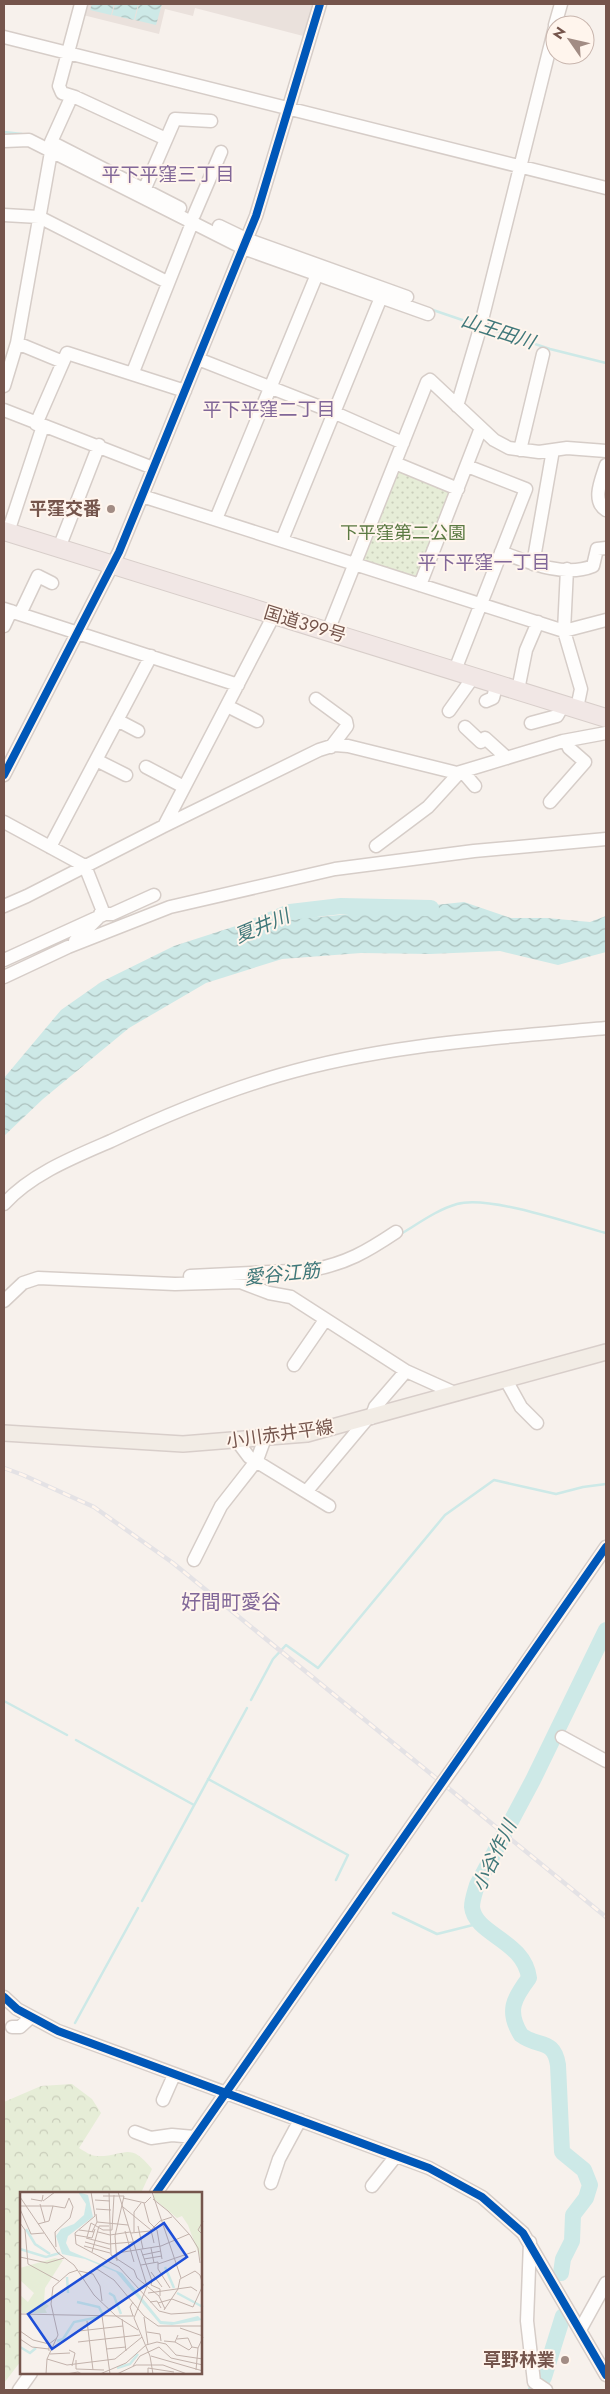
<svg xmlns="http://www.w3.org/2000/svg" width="610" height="2394" font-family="Jost,'Noto Sans JP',sans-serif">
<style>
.industrial{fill:#eae1dc}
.forest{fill:url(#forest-crowns)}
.park{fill:url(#park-dots)}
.water{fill:url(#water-waves)}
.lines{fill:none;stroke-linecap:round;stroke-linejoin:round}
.stream{stroke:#cde9e7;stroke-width:2.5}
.river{stroke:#cde9e7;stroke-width:16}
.minor-casing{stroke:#d6cdc8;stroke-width:15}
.major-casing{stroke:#d8ceca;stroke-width:18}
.highway-casing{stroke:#d8ceca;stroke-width:20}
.minor{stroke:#fefdfc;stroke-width:12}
.major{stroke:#f2ece5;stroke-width:15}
.highway{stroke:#f1e7e5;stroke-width:18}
.rail-casing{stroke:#e4e2e5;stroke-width:4.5}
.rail{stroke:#fff5ed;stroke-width:2.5;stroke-dasharray:8;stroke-linecap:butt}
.minor-bridge-casing{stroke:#d6cdc8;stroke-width:15;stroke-linecap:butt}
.minor-bridge{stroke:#fefdfc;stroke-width:12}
.cycleway-casing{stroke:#fff5ed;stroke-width:11}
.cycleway{stroke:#0057b8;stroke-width:8}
.poi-dot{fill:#a28c84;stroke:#fff5ed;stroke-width:2}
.labels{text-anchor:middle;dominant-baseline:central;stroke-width:4;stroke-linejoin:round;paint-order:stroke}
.poi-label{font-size:18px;font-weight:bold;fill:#75554c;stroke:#fff5ed;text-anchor:end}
.park-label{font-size:18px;fill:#5b7a43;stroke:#fff5ed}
.street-label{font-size:18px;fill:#75554c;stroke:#fff5ed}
.neighbourhood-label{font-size:19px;fill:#816798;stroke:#fff5ed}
.water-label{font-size:19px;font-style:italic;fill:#40787a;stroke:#fff5ed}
.quarter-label{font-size:20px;fill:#816798;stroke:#fff5ed}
.inset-river{fill:none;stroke:#cde9e7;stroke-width:2.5}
.inset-road{fill:none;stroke:#c3b3ac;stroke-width:1}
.view{fill:#1d4ed8;fill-opacity:0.15;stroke:#1d4ed8;stroke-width:2.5}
.inset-edge{fill:none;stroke:#75554c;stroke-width:2.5}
</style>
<defs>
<pattern id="forest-crowns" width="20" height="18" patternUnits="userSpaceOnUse" patternTransform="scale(1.25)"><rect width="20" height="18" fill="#e6edd7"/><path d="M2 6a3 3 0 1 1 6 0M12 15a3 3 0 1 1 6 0" fill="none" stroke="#c9cdba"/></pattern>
<pattern id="park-dots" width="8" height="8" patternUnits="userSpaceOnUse" patternTransform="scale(1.25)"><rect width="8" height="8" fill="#e6edd7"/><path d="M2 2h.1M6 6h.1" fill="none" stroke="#c9cdba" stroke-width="1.8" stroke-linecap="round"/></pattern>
<pattern id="water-waves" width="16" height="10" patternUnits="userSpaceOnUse" patternTransform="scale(1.25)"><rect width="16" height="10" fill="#cde9e7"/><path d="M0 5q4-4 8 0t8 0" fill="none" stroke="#abc0bd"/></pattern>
</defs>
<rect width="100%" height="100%" fill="#f7f1ec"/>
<path class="industrial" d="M87,4H317L307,37L195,8L193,16L165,9L159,34L83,15Z"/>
<path class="forest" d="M72,2084L92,2099L101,2113L79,2148C84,2151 91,2156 97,2156C125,2157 129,2140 152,2169L141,2193H21V2361L4,2383V2102L41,2086Z"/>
<path class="park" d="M396,469L451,489L419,575L416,576L363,561L361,557Z"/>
<path class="water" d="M92,4H114L111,15L90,10Z
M115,4H138L134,20L112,15Z
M139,4H162L156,25L135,20Z
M464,902L511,918H547L590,922L606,916V952L558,965L500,951L430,954L361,953L282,959L206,983L129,1028L43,1099L4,1136V1078L61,1010L101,982L174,946L261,918L320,917Z"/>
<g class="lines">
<path class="stream" d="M4,132L22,134
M430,309L477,325
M484,327L550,349L606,363
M399,1235C418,1224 436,1210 457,1204C490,1195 571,1224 606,1233
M251,1700L273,1659L286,1645L318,1668L445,1515L494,1480L556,1494L583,1487L606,1484
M4,1701L67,1735
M76,1740L194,1805
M208,1779L348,1855L336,1880
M142,1901L247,1708
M393,1913L437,1934L481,1923
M75,2023L138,1908"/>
<path class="river" d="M256,926L290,912L341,906L431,908
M561,2273L563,2259L572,2241L573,2215L586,2198L590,2185L584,2170L562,2152L558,2065C554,2038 538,2048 521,2035C506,2011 514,1998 529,1978C524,1940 475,1935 472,1907C472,1900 475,1892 477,1885L533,1780L606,1630
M536,2390L544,2377L563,2316"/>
<defs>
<path id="minor" d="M555,25L561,4
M4,37L606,188
M75,97L62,93L59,86L81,4
M4,141L29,140L243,248L428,314
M51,142L180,208
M142,195L175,119L211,121
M4,215L39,217L167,282
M194,215L221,152
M219,226L246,239L407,297
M17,343L63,362
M198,359L333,412L403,443
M133,372L192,223
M4,386L17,343L51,152V142L70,100L75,97L166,139
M457,406L479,332L555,27
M4,410L153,468
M36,424L67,353L185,391
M520,450L543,354
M395,463L458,489
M606,465C602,478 591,501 606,510
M142,496L564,631L606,620
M216,519L320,267
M8,532L43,426
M282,540L384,290
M59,548L99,445
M501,552C528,562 564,578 593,566L597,549L606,548
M533,564L553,450
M567,569L564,631L581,689L577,708
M420,585L481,428
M4,609L238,685
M20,614L38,576L52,583
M4,626L11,611
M328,631L427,382L430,380L494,440L509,448L539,452L567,448L606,451
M455,670L526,489L467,466
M518,690L526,650L538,622
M316,699L346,721L347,726L331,747
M486,701L493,698L497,683
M227,706L257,721
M449,711L474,676
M117,720L138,731
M531,723L557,716L564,704
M465,727L481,742L485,738L507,758
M96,760L126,775
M146,767L184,787
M463,772L475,786
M4,775L119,552L142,496L256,216L320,4
M550,802L585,762L569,748L566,741
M4,822L85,866L102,909L99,917L75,941
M164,826L274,615
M376,846L428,807L460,772
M50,847L151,656
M4,906L27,896L164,826L319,750L335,745L348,746L457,773L563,741L606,733
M4,960L105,914H112L154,895
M4,977L68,947L170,907L335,869L474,851L606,839
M4,1204C31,1174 74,1157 111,1141C166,1115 222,1092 280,1075C386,1044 498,1038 606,1028
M190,1276L312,1270C347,1263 366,1252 396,1232
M4,1301L23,1283L38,1278L175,1284L240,1282L269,1293L291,1297L406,1371L457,1394
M294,1365L325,1320
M506,1380L521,1407L537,1423
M371,1418L375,1407L406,1371
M237,1441L249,1457L329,1506
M306,1492L368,1418
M194,1560L221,1506L257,1460L265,1438
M562,1737L606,1761
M460,1758L606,1547
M4,1997L17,2009L58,2031L429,2168L482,2197L523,2233L606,2375
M12,2027H20L31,2017
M163,2100L174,2075
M135,2132L151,2138L172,2135L194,2137
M271,2183L279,2159L300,2120
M372,2186L396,2156
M156,2193L422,1811
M530,2242L527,2321L534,2382L546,2390
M580,2330L606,2283
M19,2390L31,2373"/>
<path id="major" d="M4,1433L183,1444L307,1434L606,1352"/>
<path id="highway" d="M4,531L606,718"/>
</defs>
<use href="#minor" class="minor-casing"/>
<use href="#major" class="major-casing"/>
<use href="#highway" class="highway-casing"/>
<use href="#minor" class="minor"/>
<use href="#major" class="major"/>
<use href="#highway" class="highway"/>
<defs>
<path id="rail" d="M4,1468L23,1475L94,1507L173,1563L606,1917"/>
</defs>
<use href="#rail" class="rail-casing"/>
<use href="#rail" class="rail"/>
<defs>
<path id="minor-bridge" d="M422,1811L460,1758"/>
</defs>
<use href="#minor-bridge" class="minor-bridge-casing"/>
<use href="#minor-bridge" class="minor-bridge"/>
<defs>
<path id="cycleway" d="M4,775L119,552L142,496L256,216L320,4
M4,1997L17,2009L58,2031L429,2168L482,2197L523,2233L606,2375
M156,2193L606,1547"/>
</defs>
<use href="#cycleway" class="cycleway-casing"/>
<use href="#cycleway" class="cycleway"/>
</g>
<g class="poi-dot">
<circle cx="111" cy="509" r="5"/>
<circle cx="565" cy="2360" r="5"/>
</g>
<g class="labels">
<g class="poi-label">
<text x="101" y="509">平窪交番</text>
<text x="555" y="2360">草野林業</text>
</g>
<g class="park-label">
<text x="403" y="533">下平窪第二公園</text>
</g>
<g class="street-label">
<text transform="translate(305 624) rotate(17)">国道399号</text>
<text transform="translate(280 1434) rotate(-8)">小川赤井平線</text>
</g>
<g class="neighbourhood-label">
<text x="168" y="174">平下平窪三丁目</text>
<text x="269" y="409">平下平窪二丁目</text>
<text x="484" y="562">平下平窪一丁目</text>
</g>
<g class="water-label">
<text transform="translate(498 331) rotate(18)">山王田川</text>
<text transform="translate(262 926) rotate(-23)">夏井川</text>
<text transform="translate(282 1274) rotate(-6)">愛谷江筋</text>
<text transform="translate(494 1856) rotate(-64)">小谷作川</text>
</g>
<g class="quarter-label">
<text x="231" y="1602">好間町愛谷</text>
</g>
</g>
<g transform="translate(20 2192)">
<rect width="182" height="182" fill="#f7f1ec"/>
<path d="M135,0H182V71L168,33L162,24L157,26L133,6ZM35,66L43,68L25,96L24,110L29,114L25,117L27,121H2L0,103L8,110L14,101L0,88V76Z" fill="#e6edd7"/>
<path d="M58,0L68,3L73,25L48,44L46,51L50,59L102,81L141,129L154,130L178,124L182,128L152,133L140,132L96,80L65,67L42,62L36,44L41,37L54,32L64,23L66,12Z" fill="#cde9e7"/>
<path class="inset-river" d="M6,37L15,52L30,62M0,57L26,65L40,61M145,75L154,96M47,85L48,101M89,101L94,104L101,122M157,101L183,115M57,110L79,115L83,123M37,149L43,147L54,130L79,125M0,155L10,161L16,156M97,176L110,172L118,162"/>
<path class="inset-road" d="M71,0L75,24L55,41L56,52L99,75L139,119L151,122L183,120M89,0L91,63L114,78L117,86L139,104L145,117M98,0L127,94L114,126L130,164L133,182M132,0L161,86M83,4H104L95,44L97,69M0,5L38,61L54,73L74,103L96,124H114M103,6L125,11L131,5M11,7L22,9L23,3M133,7L148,19L170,43L178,56L180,71M75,8L90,9M23,9L35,0M124,11L129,30L137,38L142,67M20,12L25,30M0,14H33L29,29L18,32M33,14L45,16L49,6L53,15L50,26L35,40L36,55M103,15L131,38L134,51M0,17L11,42L24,41M76,17L91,18M183,29L178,38L183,43M77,30L108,33M0,31L5,38L8,72L39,89M118,34L123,57M59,38L74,40M105,39L114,70M72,40L77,30L76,22M78,40L90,43L110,40M114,40V20L121,11M111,41L130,39L140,29L152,25M55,43L72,46L75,37M67,45L71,31L83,38H92L94,3M66,46L89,52L113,50M65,50L90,57M64,54L90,61M131,56L134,71M121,58L132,89M72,60L79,34H89M97,61L141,54L169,42M122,63L141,59M0,65L27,71L44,66M124,67L142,64M138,72L176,59M121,73L138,70V77L150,96M59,79L73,82L80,94L82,109M69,80L77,77L94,88L124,124L138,134H183M131,80L142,95M132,89L131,93L140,97V104M128,101L171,95L177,99M113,110L110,115L113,124M130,110L137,109L141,116M138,111L152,107L173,115L183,93M144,118L158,97L160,87L175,79L180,83L183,93M0,122L96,124L118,138M82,124L90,182M124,125L128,153M102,127L106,159M67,129L73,178M160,136L183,144M0,139L13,148L29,152M59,139L103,134M127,140L140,142L141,149M0,147L12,155L29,157M157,147L168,146L172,155L178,156M144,149L155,150L158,143M58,150L120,143M155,150L169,158L172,155M86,157L106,155M49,158L55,161L52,174M29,159V152L37,146M30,162L50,161M131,164L183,179M27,167L47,173L95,167L122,145M56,168V177L84,178M113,174L120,164L139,155L151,166L183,173M176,178L178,156L183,145M26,182L27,167L38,143L31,112L33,95L49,81L58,78M46,182L58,180L62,182M80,182L106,171L126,153L137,150L146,152L156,163L183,167M97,182L116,173H143L167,182M128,182V176L154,180"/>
<path class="view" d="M144,31L167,65L32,157L8,122Z"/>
<rect width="182" height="182" class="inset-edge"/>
</g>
<rect width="610" height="2394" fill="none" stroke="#75554c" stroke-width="10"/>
<g transform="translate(570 40) rotate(304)"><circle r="24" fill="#fff5ed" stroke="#c8b5ad"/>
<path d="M0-4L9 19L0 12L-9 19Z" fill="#a28c84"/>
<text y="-8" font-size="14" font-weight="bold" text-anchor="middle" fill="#75554c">N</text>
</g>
</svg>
